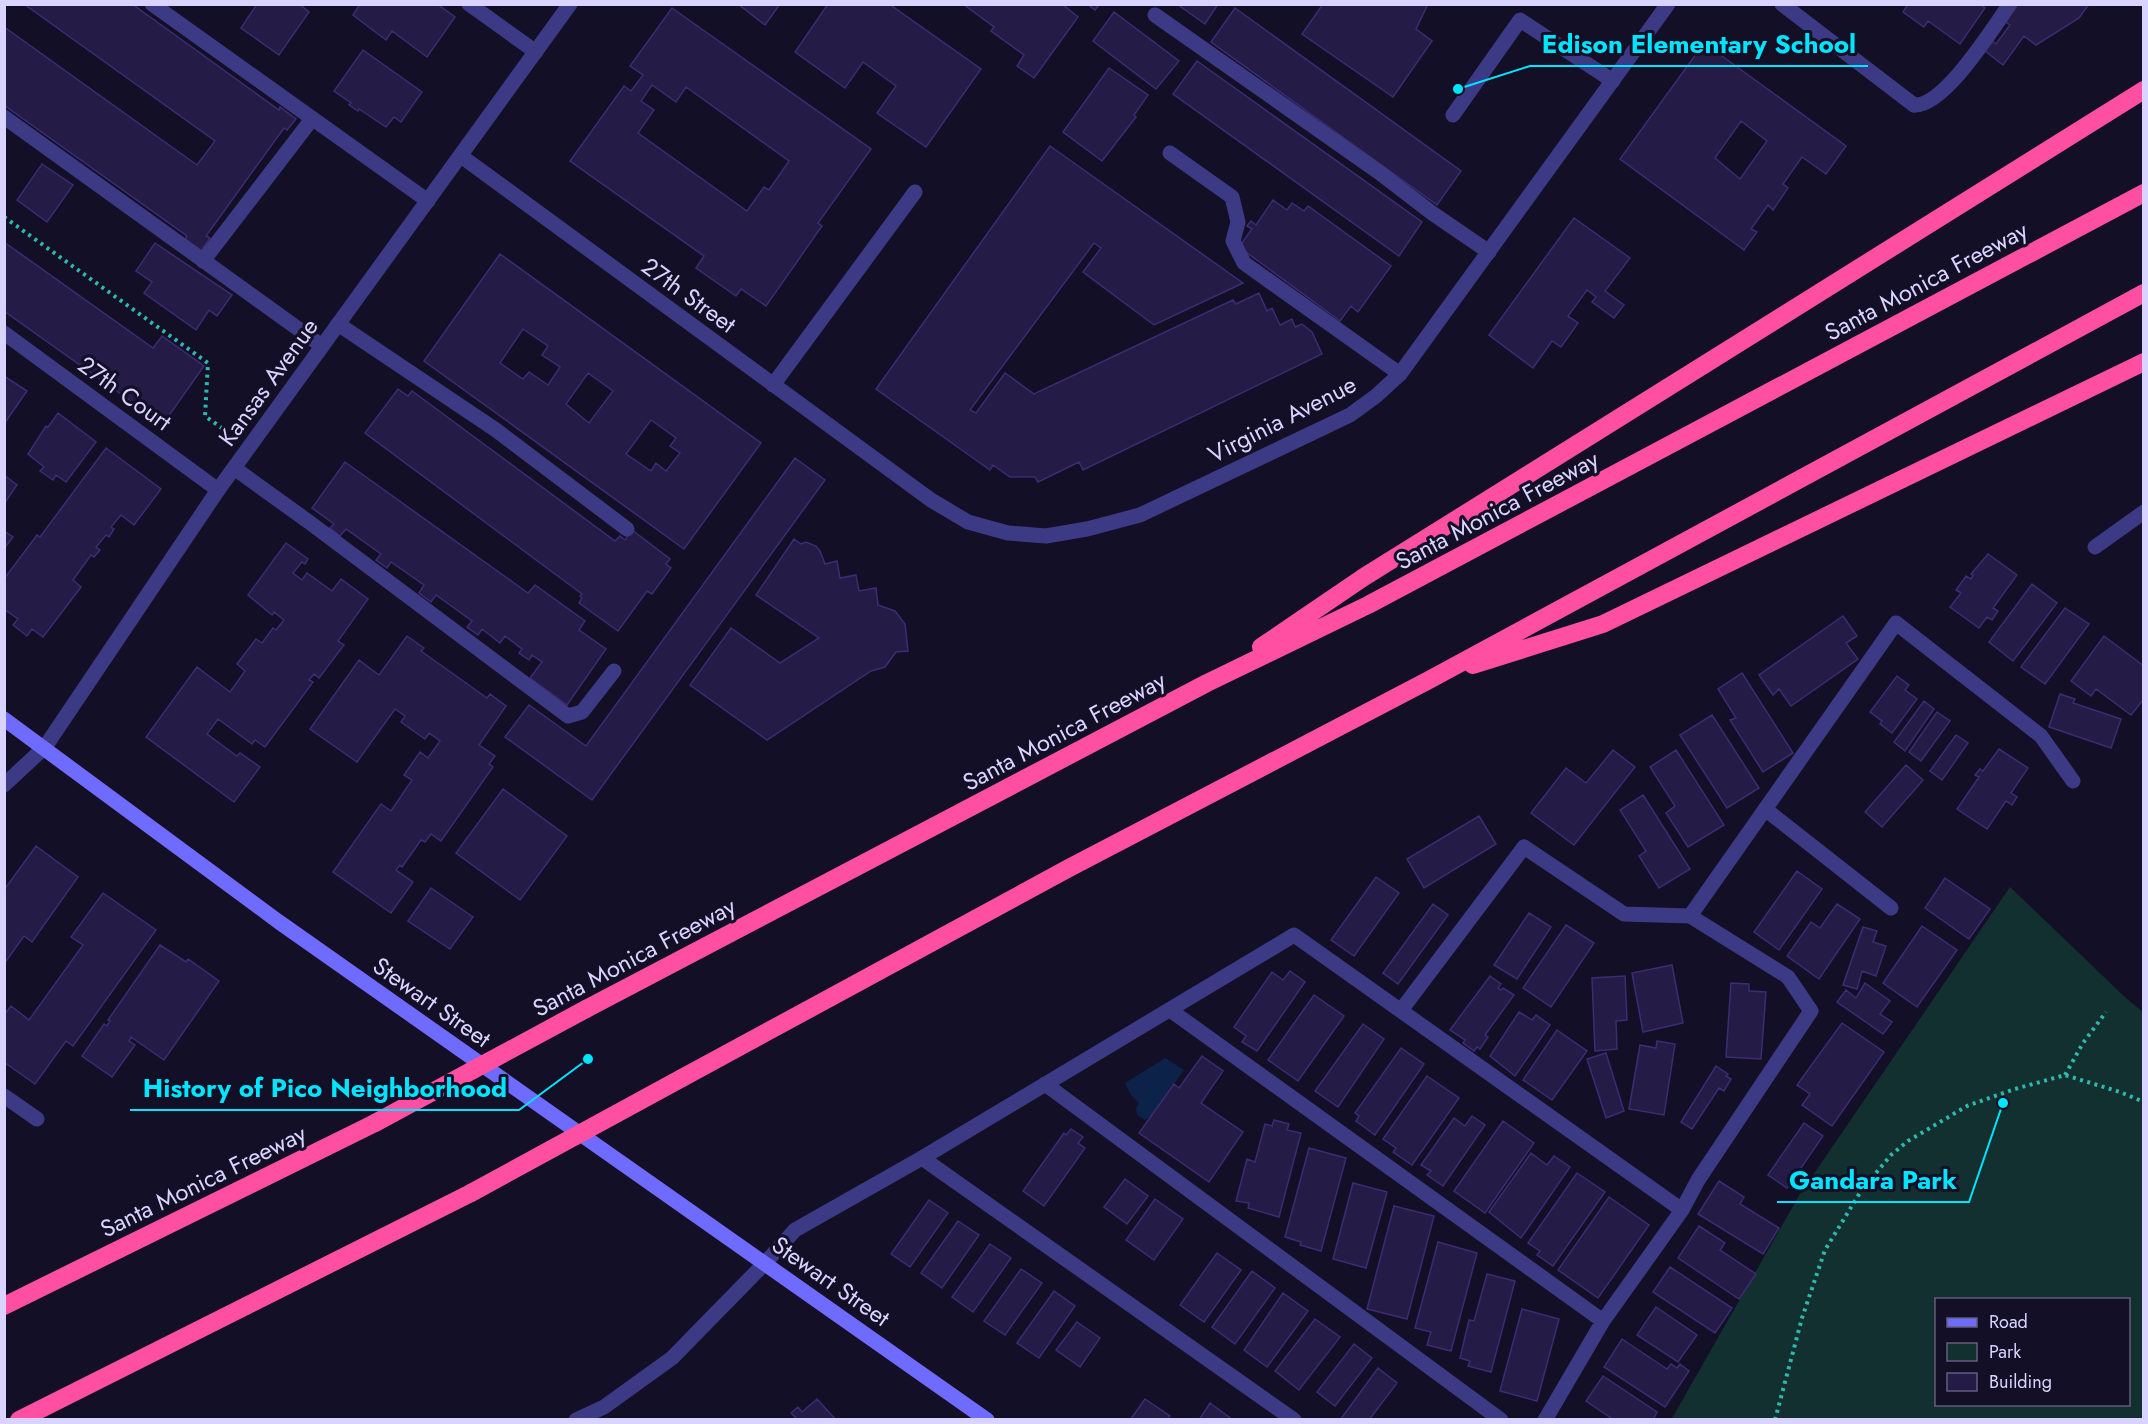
<svg xmlns="http://www.w3.org/2000/svg" width="2148" height="1424" font-family="Jost,sans-serif">
<style>
.green{fill:#12302f;fill-rule:evenodd}
.water{fill:#0c2248}
.building{fill:#241b47;stroke:#3b2d73;stroke-width:1.5;fill-rule:evenodd}
.lines{fill:none;stroke-linecap:round;stroke-linejoin:round}
.path{stroke:#2fb8b0;stroke-width:4;stroke-dasharray:3 4.5;stroke-linecap:butt}
.lane{stroke:#3d3a85;stroke-width:15}
.street{stroke:#3d3a85;stroke-width:15}
.secondary{stroke:#6f6bff;stroke-width:15}
.highway{stroke:#ff4fa3;stroke-width:18}
.highway-bridge{stroke:#ff4fa3;stroke-width:18}
.labels{text-anchor:middle;dominant-baseline:central;stroke-width:6;stroke-linejoin:round;paint-order:stroke}
.street-label{font-size:24px;fill:#d9d4ff;stroke:#130f26}
.leader{fill:none;stroke:#00e5ff;stroke-width:2}
.callout-dot{fill:#00e5ff;stroke:#130f26;stroke-width:2}
.callout-label{font-size:26px;text-anchor:middle;font-weight:bold;fill:#00e5ff;stroke:#130f26;stroke-width:6;stroke-linejoin:round;paint-order:stroke}
</style>
<rect width="100%" height="100%" fill="#130f26"/>
<path class="green" d="M2010,887L2127,999L2143,1012V1419L1671,1420L1800,1194ZM1936,1300H2128V1404H1936Z"/>
<path class="water" d="M1165,1058L1184,1070L1151,1116L1145,1120L1137,1115L1136,1109L1139,1103L1131,1095L1125,1083Z"/>
<path class="building" d="M24,4H132L279,110L280,107L296,119L287,130L284,128L206,236L210,238L201,251L185,239L187,236L4,105V27L197,165L215,141Z
M257,4H299L309,12L279,55L241,28Z
M360,4H437L455,17L427,57L392,31L386,40L353,15Z
M738,4H780L765,25Z
M828,4H889L981,69L926,147L877,113L896,86L863,62L845,88L795,52Z
M963,4H1062L1078,17L1034,78L1017,66L1024,55L991,31L994,27Z
M1087,4H1100L1095,10Z
M1177,4H1218L1205,24Z
M1323,4H1428L1416,29L1432,41L1393,97L1302,34Z
M1908,4H1980L1985,8L1960,44L1928,21L1924,27L1903,12Z
M2015,4H2089L2079,18L2036,45L2024,36L2003,65L1984,50L1991,40L1996,44L2010,25L2004,21Z
M672,8L871,149L818,223L822,226L766,306L741,289L736,296L696,268L704,256L570,161L624,86L631,91L643,75L630,66ZM652,85L676,102L686,87L789,161L769,190L764,187L747,211L638,133L654,110L641,101Z
M1235,8L1461,171L1437,205L1211,42Z
M1114,12L1179,61L1156,89L1093,41Z
M1704,43L1846,146L1826,174L1802,157L1783,184L1788,188L1773,210L1768,205L1751,229L1757,232L1744,250L1620,159ZM1741,121L1767,141L1740,179L1715,158Z
M363,50L422,92L401,122L394,117L386,127L359,109L358,111L349,105L351,103L334,91Z
M1197,61L1422,222L1399,256L1173,94Z
M1109,68L1148,95L1134,115L1136,117L1102,161L1063,132Z
M1050,146L1243,283L1154,325L1083,272L1101,248L1094,243L970,410L976,413L1005,373L1034,394L1233,300L1236,304L1259,293L1267,311L1272,308L1280,325L1292,319L1295,327L1302,324L1312,332L1322,354L1083,470L1079,462L1038,482L1035,477H1010L993,465L990,470L876,389Z
M42,164L73,185L47,222L17,200Z
M1273,200L1287,210L1292,203L1304,211L1308,206L1391,266L1358,312L1351,306L1340,321L1239,247L1252,229L1247,226L1251,221L1256,225Z
M1574,218L1630,258L1605,291L1624,305L1614,318L1592,302L1596,297L1587,290L1568,316L1578,323L1561,347L1552,341L1533,368L1489,335Z
M4,242L153,348L162,336L204,366L163,424L4,311Z
M155,243L232,295L217,316L209,310L196,330L144,293L152,282L136,271Z
M500,254L761,443L684,549L424,361ZM523,329L548,346L542,355L560,367L548,385L529,372L523,379L500,363ZM588,373L613,391L589,423L566,404ZM651,420L676,438L670,446L680,453L666,471L656,463L651,471L626,454Z
M4,376L27,391L4,424Z
M398,389L408,396L412,391L615,541L620,536L625,540L632,530L670,559L666,564L671,568L652,594L647,591L618,631L579,603L582,598L580,596L582,594L365,433Z
M58,413L96,442L66,482L56,475L53,480L40,471L44,467L28,454L46,426L48,427Z
M106,448L161,489L134,525L121,515L111,527L114,529L109,537L106,535L96,547L100,550L94,557L91,555L73,580L81,587L43,637L32,629L27,636L13,625L18,619L4,609V579L37,535L40,537Z
M795,458L825,480L592,800L505,737L529,705L586,746Z
M345,462L528,593L535,585L585,621L579,630L606,649L567,705L530,678L542,662L532,655L529,660L519,653L522,649L505,636L500,643L482,629L478,635L467,627L472,621L436,595L431,602L419,593L424,585L391,562L387,568L376,560L381,554L346,529L340,536L330,528L334,524L312,508Z
M4,475L17,485L4,504Z
M4,531L13,537L4,549Z
M794,539L801,544L806,542L816,546L820,551L825,564L837,561L840,578L856,575L859,591L876,588L878,605L895,611L905,624L908,651L896,652L885,667L871,671L767,740L690,685L731,628L780,663L819,638L756,595Z
M286,543L308,559L305,564L302,562L293,573L302,580L307,573L332,591L341,579L368,599L338,641L344,645L319,678L314,674L309,680L313,682L265,747L255,740L252,744L218,719L207,734L237,756L240,753L260,767L234,802L146,737L197,667L230,692L245,671L237,664L256,639L262,643L273,628L276,630L284,620L274,612L272,615L248,595Z
M1988,554L2017,575L1993,608L1998,611L1992,620L1987,617L1979,628L1950,607L1961,593L1956,590L1966,576L1971,579L1973,575L1971,574Z
M2032,584L2057,603L2013,661L1989,642Z
M2065,608L2089,624L2045,684L2021,667Z
M1843,616L1857,636L1846,643L1858,659L1791,706L1779,689L1773,695L1759,675Z
M407,636L424,648L421,651L487,698L490,694L506,706L479,745L495,756L489,764L493,767L441,841L431,834L425,842L421,840L402,867L400,865L396,870L413,882L391,913L333,872L381,804L391,811L412,780L404,775L420,752L428,758L440,741L429,733L425,739L401,722L405,716L395,709L357,762L310,729L359,660L379,675Z
M2104,636L2144,666V699L2131,715L2096,689L2091,696L2071,681Z
M1742,673L1793,753L1763,772L1730,720L1736,718L1718,689Z
M1897,676L1909,685L1905,690L1917,699L1892,733L1880,724L1882,721L1870,712Z
M2060,694L2075,699L2073,703L2121,719L2111,748L2049,727Z
M1924,701L1934,709L1905,751L1894,742Z
M1937,712L1950,721L1921,761L1909,752Z
M1712,715L1759,788L1727,808L1680,735Z
M1956,735L1968,743L1942,780L1930,771Z
M1999,749L2028,768L2011,793L2017,797L2012,805L2006,801L1987,829L1957,809L1979,777L1975,775L1980,769L1983,771Z
M1613,750L1635,767L1574,845L1531,813L1566,768L1586,783Z
M1676,750L1724,825L1688,847L1666,813L1675,806L1650,767Z
M1906,765L1923,780L1882,827L1865,812Z
M503,789L567,836L520,900L456,853Z
M1643,795L1690,869L1659,888L1639,856L1646,851L1620,810Z
M1479,816L1496,844L1424,888L1407,859Z
M36,846L78,877L32,942L24,936L4,964V890Z
M1797,871L1822,889L1779,950L1754,932Z
M1376,877L1399,893L1354,956L1331,940Z
M1945,878L1990,909L1969,939L1925,908Z
M431,888L473,917L450,949L408,921Z
M103,893L156,930L73,1046L66,1041L35,1084L4,1062V1015L11,1006L29,1020L83,945L71,937Z
M1433,904L1448,915L1398,984L1383,973Z
M1837,904L1860,919L1819,979L1787,956L1811,922L1820,928Z
M1529,913L1551,927L1517,979L1494,965Z
M1566,925L1594,943L1551,1007L1523,988Z
M1922,926L1957,950L1917,1007L1883,983Z
M1863,927L1877,931L1873,942L1886,946L1876,976L1862,971L1857,989L1843,985Z
M160,945L186,962L188,959L219,981L164,1060L131,1037L129,1041L135,1045L112,1077L82,1056L104,1024L107,1026L110,1021L108,1020Z
M1672,965L1683,1023L1643,1032L1632,973Z
M1290,971L1305,982L1257,1051L1242,1042L1246,1036L1234,1027L1272,972L1283,980Z
M1490,976L1501,984L1498,988L1501,990L1503,988L1514,995L1485,1035L1488,1037L1480,1049L1477,1047L1474,1051L1463,1043L1465,1040L1450,1030Z
M1625,976L1627,1020L1616,1021L1617,1049L1595,1051L1592,978Z
M1731,983L1749,984V991L1766,992L1761,1059L1726,1057Z
M1865,983L1890,1001L1880,1014L1892,1022L1883,1034L1837,1002L1846,990L1856,998Z
M1314,995L1344,1016L1298,1081L1268,1060Z
M1519,1012L1532,1020L1536,1015L1550,1025L1515,1076L1490,1056Z
M1842,1023L1884,1052L1832,1126L1802,1105L1810,1094L1797,1085Z
M1363,1024L1384,1039L1338,1107L1315,1091Z
M1557,1030L1587,1051L1552,1100L1523,1080Z
M1657,1041L1675,1044L1664,1115L1629,1109L1640,1045L1656,1048Z
M1401,1048L1424,1064L1375,1135L1356,1121L1359,1116L1355,1113Z
M1606,1053L1624,1111L1606,1118L1587,1059Z
M1202,1056L1223,1071L1201,1103L1243,1132L1209,1182L1139,1133L1174,1084L1179,1088Z
M1716,1066L1728,1074L1726,1076L1731,1079L1724,1091L1719,1088L1692,1129L1681,1122Z
M1427,1076L1459,1098L1412,1165L1393,1152L1396,1148L1383,1139Z
M1472,1116L1485,1125L1443,1186L1427,1175L1431,1171L1421,1165L1454,1118L1465,1126Z
M1274,1120L1289,1124L1287,1130L1301,1133L1279,1217L1248,1208L1249,1203L1236,1201L1247,1159L1255,1162L1265,1124L1272,1126Z
M1503,1121L1534,1143L1485,1213L1454,1191Z
M1804,1123L1823,1136L1787,1188L1768,1175Z
M1071,1129L1083,1137L1078,1143L1085,1148L1044,1206L1023,1191L1064,1133L1066,1135Z
M1309,1148L1346,1158L1321,1251L1300,1245L1301,1242L1285,1237Z
M1531,1153L1547,1165L1554,1156L1570,1167L1521,1238L1489,1212Z
M1577,1173L1605,1192L1553,1266L1537,1255L1540,1251L1528,1243Z
M1125,1179L1148,1196L1127,1224L1104,1207Z
M1719,1181L1744,1197L1740,1204L1779,1228L1763,1254L1698,1214Z
M1353,1183L1387,1192L1366,1268L1333,1259Z
M1609,1197L1649,1225L1598,1298L1558,1270Z
M1155,1199L1183,1219L1154,1260L1126,1240Z
M929,1200L948,1213L910,1267L891,1254Z
M1394,1206L1434,1216L1407,1319L1367,1309Z
M958,1221L979,1235L942,1288L921,1273Z
M1699,1226L1725,1243L1720,1250L1756,1274L1739,1299L1678,1258Z
M1438,1242L1477,1253L1451,1351L1427,1345L1431,1332L1415,1328Z
M990,1244L1011,1258L973,1312L952,1297Z
M1217,1253L1241,1270L1204,1322L1180,1305Z
M1670,1267L1732,1308L1715,1333L1653,1292Z
M1021,1269L1042,1283L1005,1335L984,1321Z
M1252,1271L1275,1288L1235,1344L1212,1327Z
M1487,1274L1515,1281L1491,1372L1468,1366L1470,1361L1460,1358L1469,1320L1474,1321Z
M1054,1291L1075,1306L1039,1358L1017,1343Z
M1283,1293L1308,1311L1267,1367L1244,1350Z
M1656,1307L1697,1335L1678,1362L1637,1335Z
M1522,1309L1559,1319L1537,1401L1500,1391Z
M1315,1319L1340,1337L1299,1390L1275,1371Z
M1077,1322L1100,1338L1080,1367L1056,1350Z
M1622,1339L1667,1369L1671,1364L1677,1368L1680,1364L1689,1371L1665,1407L1604,1367Z
M1354,1344L1372,1358L1335,1406L1317,1392Z
M1378,1368L1397,1383L1369,1420H1340Z
M1603,1376L1657,1412L1653,1420H1614L1586,1401Z
M817,1399L836,1420H794L796,1418L791,1413L798,1407L802,1412Z
M1145,1399L1170,1416L1167,1420H1130Z
M1210,1403L1233,1420H1199Z"/>
<g class="lines">
<path class="path" d="M4,217L208,363L205,416L226,431
M2065,1075L2083,1043L2106,1012
M1775,1420L1802,1318L1825,1250L1861,1191L1891,1155L1908,1141L1967,1106L2015,1089L2065,1075L2120,1092L2144,1102"/>
<path class="lane" d="M152,4L428,201
M469,4L536,52
M1155,15L1380,173L1432,213L1489,252
M1914,105C1944,107 1993,28 2010,4
M1453,115L1520,20L1613,81
M4,117L322,346
M1170,153L1232,197L1238,222L1233,241L1244,263L1400,374
M203,261L312,119
M338,324L496,430L627,529
M4,333L218,490
M773,385L915,192
M234,468L309,522L568,716L582,712L614,671
M2095,547L2144,512
M1765,809L1891,908
M1524,847L1624,914L1690,916L1788,977L1811,1011L1698,1180L1682,1210L1603,1321L1545,1420
M1690,916L1896,623L2041,736L2073,781
M1170,1010L1603,1321
M1045,1084L1501,1420
M4,1096L37,1119
M922,1158L1294,1420
M765,1263L795,1230L922,1158L1294,935L1682,1210"/>
<path class="street" d="M1782,4L1914,105
M461,156L931,500L968,522L1008,533L1046,536L1087,529L1140,515L1350,415L1376,396L1400,374L1668,4
M4,785L45,747L218,490L570,4
M1402,1009L1524,847
M576,1420L604,1407L672,1358L765,1263"/>
<path class="secondary" d="M4,719L279,922L987,1420"/>
<path class="highway" d="M1261,647L1364,577L2144,90
M1473,665L1603,624L2144,362
M586,1009L1207,683L1368,605L2144,193
M682,1078L1069,868L1429,680L2144,293
M4,1306L375,1123
M19,1420L471,1193"/>
<path class="highway-bridge" d="M375,1123L586,1009
M471,1193L682,1078"/>
</g>
<g class="labels">
<g class="street-label">
<text transform="translate(1926 281) rotate(-28)">Santa Monica Freeway</text>
<text transform="translate(689 295) rotate(36)">27th Street</text>
<text transform="translate(268 382) rotate(-54)">Kansas Avenue</text>
<text transform="translate(125 393) rotate(36)">27th Court</text>
<text transform="translate(1282 419) rotate(-27)">Virginia Avenue</text>
<text transform="translate(1497 510) rotate(-28)">Santa Monica Freeway</text>
<text transform="translate(1064 731) rotate(-28)">Santa Monica Freeway</text>
<text transform="translate(634 957) rotate(-28)">Santa Monica Freeway</text>
<text transform="translate(432 1002) rotate(35)">Stewart Street</text>
<text transform="translate(203 1181) rotate(-26)">Santa Monica Freeway</text>
<text transform="translate(831 1281) rotate(35)">Stewart Street</text>
</g>
</g>
<path class="leader" d="M1458 89L1530 66H1868M588 1059L519 1110H130M2003 1103L1969 1202H1777"/>
<g class="callout-dot">
<circle cx="1458" cy="89" r="6"/>
<circle cx="588" cy="1059" r="6"/>
<circle cx="2003" cy="1103" r="6"/>
</g>
<g class="callout-label">
<text x="1699" y="53">Edison Elementary School</text>
<text x="325" y="1097">History of Pico Neighborhood</text>
<text x="1873" y="1189">Gandara Park</text>
</g>
<rect width="2148" height="1424" fill="none" stroke="#d9d4ff" stroke-width="12"/>
<rect x="1935" y="1298" width="195" height="108" fill="#130f26" stroke="#625e7d" stroke-width="1.5"/>
<rect x="1947" y="1318" width="30" height="9" fill="#6f6bff" stroke="#625e7d" stroke-width="1.5"/>
<text x="1989" y="1328" font-size="18" fill="#d9d4ff">Road</text>
<rect x="1947" y="1343" width="30" height="18" fill="#12302f" stroke="#625e7d" stroke-width="1.5"/>
<text x="1989" y="1358" font-size="18" fill="#d9d4ff">Park</text>
<rect x="1947" y="1373" width="30" height="18" fill="#241b47" stroke="#625e7d" stroke-width="1.5"/>
<text x="1989" y="1388" font-size="18" fill="#d9d4ff">Building</text>
</svg>
